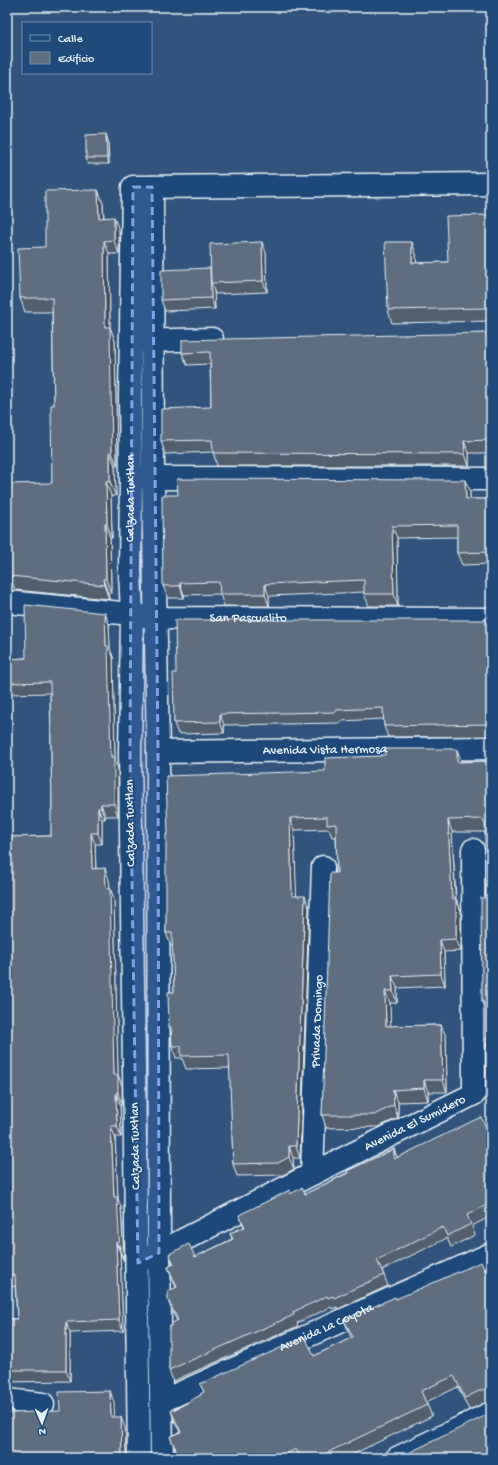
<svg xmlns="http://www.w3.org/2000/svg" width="498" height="1465" font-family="'Gochi Hand',sans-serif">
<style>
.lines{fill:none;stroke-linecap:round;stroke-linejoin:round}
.minor-casing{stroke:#e8f1f8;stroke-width:25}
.minor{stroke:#1f4a7a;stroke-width:22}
.wall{fill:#535e6d;stroke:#e8f1f8}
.shaded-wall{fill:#434c59;stroke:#e8f1f8}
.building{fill:#606d7f;stroke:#e8f1f8}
.marked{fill:#82a0e8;fill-opacity:0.2;stroke:#82a0e8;stroke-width:3;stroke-dasharray:8 5;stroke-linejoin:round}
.labels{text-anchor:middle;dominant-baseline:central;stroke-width:4;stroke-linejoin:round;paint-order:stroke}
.street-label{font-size:13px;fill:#e8f1f8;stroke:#1f4a7a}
</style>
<rect width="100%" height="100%" fill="#32547c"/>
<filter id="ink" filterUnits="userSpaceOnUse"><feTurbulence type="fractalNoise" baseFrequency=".025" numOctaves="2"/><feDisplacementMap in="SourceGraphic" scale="8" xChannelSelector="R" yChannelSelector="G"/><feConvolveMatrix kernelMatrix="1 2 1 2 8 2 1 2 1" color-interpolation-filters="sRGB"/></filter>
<g filter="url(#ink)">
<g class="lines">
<defs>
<g id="minor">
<path d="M152,187L153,478L158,752L159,1253L162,1458"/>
<path d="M138,341L212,339"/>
<path d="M138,478L491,479"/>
<path id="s1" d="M7,602L132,614L156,618L491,619"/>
<path id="s2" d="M158,752L491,748"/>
<path id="s3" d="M312,1174L323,867"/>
<path id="s4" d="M148,1258L312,1174L474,1094L473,850"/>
<path d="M7,1400L43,1404"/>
<path id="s5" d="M162,1401L491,1254"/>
<path id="s6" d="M139,1458L130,754L132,614L130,572L131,478L130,396L133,187L491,184"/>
<path d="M397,1458L491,1413"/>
</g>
</defs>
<use href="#minor" class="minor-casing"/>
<use href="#minor" class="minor"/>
</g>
<path class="wall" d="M108,140L109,164H88L86,158Z
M98,190L103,204L104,217L119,231V254H109L110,327L115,341L117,466H115L116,496H111L112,538H110L111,593H108L109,599L15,590L10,576V571L7,572V520H9L52,483L54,405L52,312H25L20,298L45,247Z
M491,215V321L392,323L388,310L416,254V263L448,262Z
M266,253L267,292L215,294L214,291L215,309L165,311L161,300L211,271Z
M491,332V453H469V466H217L213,452L165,454L161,441L211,407L210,364L187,365L182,353L487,333Z
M470,491V499H491V564L462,565L457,553V537L397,538L398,606H369L364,594V592L269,596V606H224L220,594L184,595V598H168L163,586Z
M491,619V736L388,737L384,726V719L340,721L341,723L224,725V733L178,734L174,723L176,673Z
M109,624L110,649L113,657L115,761L118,769V816H105V819H102V844H95L96,869L109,880L110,888L114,899L118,1075L122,1086V1105H120L121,1137H115L118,1199L121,1208L124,1261L120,1253L123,1331L70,1333V1381L7,1382V1319H17L15,1286L7,1287V837L51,836L52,810L50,693L7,694V659L26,658Z
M461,761V762L491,761V1051H489L484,1039V1008L482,1002L487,898L485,832H452L456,899L461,911V951L444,952L445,986L397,988V1003H390V1026L441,1025L446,1037L447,1092H428V1101L398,1102V1118L378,1127L326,1128L322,1115L337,873L336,837H332L329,829L294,830L296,896L309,908L300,1158H293L294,1169L283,1175L237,1176L233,1164L230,1068L186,1069L182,1058H176L172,1046L171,1033L169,1027L174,992L173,946H171L166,933L168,834L325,771Z
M491,1138V1216L472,1226L475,1235L451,1247L447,1238L382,1270L388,1286L338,1309L337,1307L332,1309L331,1307L297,1323L298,1326L173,1381L169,1370L171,1325L177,1321L172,1311L168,1300L176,1287L172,1279L168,1267L173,1265L169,1254L195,1257L232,1239L230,1233L244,1227L239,1215L291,1194H305L394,1149L397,1157Z
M491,1270V1401L486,1402L469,1410L458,1387L426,1402L432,1416L345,1458H179L170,1437L180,1432L175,1423L171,1411L189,1402L201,1395L204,1392L200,1384L314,1356L351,1338L344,1320L396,1299L486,1273Z"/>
<path class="shaded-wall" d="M106,134L108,140L109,164L107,158Z
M98,190L103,204L104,231L99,218Z
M114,217L119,231V254L114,240Z
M104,241L109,254L110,327L115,341L117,466L112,452L105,327Z
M262,242L266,253L267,292L263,281Z
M412,242L416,254L417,275L412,263Z
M210,268L214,279L211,283L214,291L215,309L211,298Z
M464,441L469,453V466L465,454Z
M110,452L115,466L116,496L110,482Z
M465,480L470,491V511L466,499Z
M106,482L111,496L112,538L107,524Z
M105,524L110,538L111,593L106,579Z
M392,526L397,538L398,606L394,594Z
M103,579L108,593L109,599L104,585Z
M180,583L184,595V598L180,586Z
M265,584L269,596V606L265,594Z
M105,613L109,624L110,649L113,657L115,761L118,769V816L114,804L111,757L106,646Z
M220,714L224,725V733L220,722Z
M457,749L461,761V774L457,762Z
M101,804L105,816V819L101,808Z
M98,808L102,819V844L98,833Z
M290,818L294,830L297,908L292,896Z
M448,820L452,832L456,911L452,899Z
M91,833L95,844L96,880L92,869Z
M105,868L109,880L110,888L114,899L118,1075L122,1086V1105L118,1093L114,1075Z
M305,896L309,908L300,1158L296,1146Z
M456,899L461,911V951L456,939Z
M440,940L444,952L445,986L441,974Z
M392,976L397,988V1003L393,991Z
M385,991L390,1003L391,1038L386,1026Z
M441,1025L446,1037L447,1092L443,1080Z
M424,1080L428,1092V1101L424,1088Z
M393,1090L398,1102V1118L394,1105Z
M116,1093L120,1105L121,1137L117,1126Z
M111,1126L115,1137L118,1199L121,1208L124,1261L120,1249L114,1197Z
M289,1146L293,1158L294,1169L289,1157Z
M394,1149L398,1160L394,1159Z
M116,1242L120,1253L123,1331L119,1320Z
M66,1322L70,1333V1381L66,1370Z
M110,1391L114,1402L115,1429L111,1417Z
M121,1417L125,1428L126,1458H122Z"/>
<path class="building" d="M106,134L107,158H86V135Z
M98,190L99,218L114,217V240L104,241L105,327H110L112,452H110V482H106L107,524H105L106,579H103L104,585L10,576V557L7,558V520H9L8,484L52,483L51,405H54L52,298H20L18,248L45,247V191Z
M491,215V309L487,308L388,310L385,242H412V263L448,262L446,216Z
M262,242L263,281L211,283L210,244Z
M210,268L211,298L161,300V270Z
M491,332V440L464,441L465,454L213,453L212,440L161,441V409L211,407L210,352L182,353V340L487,333Z
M177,479L465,480L466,499H491V552L457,553V525L392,526L394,594H364V580L265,584V594H220L219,582L180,583V586H163L162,495H178Z
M25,605L105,613L106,646H108L111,757H114V804H101V808H98V833H91L92,869L105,868L106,888H110L114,1075H118V1093H116L117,1126H111L114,1197H117L120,1249L116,1242L119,1320L66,1322V1370H7V1319H17L15,1275H7V837L51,836V810H52L50,682L7,683V659L26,658Z
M491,619V724L384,726L383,708L336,710V712L220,714V722L174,723L173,673H176L175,620H487Z
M385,749H457V762L491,761V1038L484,1039V1002H482L481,898H487L485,823H484L483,819L448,820L452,899H456V939L440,940L441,974L392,976L393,991H385L386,1026L441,1025L443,1080H424V1088L393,1090L394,1105L374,1115H322L330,873H337L336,824L327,825V817L290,818L292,896H305L296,1146H289V1157L278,1163L233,1164L229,1055L181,1056V1046H172L171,1027H169L168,992H174L172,933H166V834H168L166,776L325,771V758L381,756V755H385Z
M481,1117L491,1138V1203L467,1215L471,1224L447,1236L443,1227L377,1260L384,1275L334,1298L333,1296L328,1298L327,1296L293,1312L294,1315L169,1370V1327L172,1325L171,1324L178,1320L168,1300V1291L177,1287L168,1267L174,1264L169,1254L189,1244L195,1257L233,1239L230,1233L245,1227L239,1215L290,1190V1194L302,1188L305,1194L348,1173L347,1171L394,1149V1159Z
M481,1262L486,1273L491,1270V1390L488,1389L481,1390L465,1398L454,1376L421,1391L427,1405L316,1458H301L296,1449L278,1458H180L170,1437L181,1432L171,1411L189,1402V1401L201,1395L200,1394L204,1392L200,1384L305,1337L314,1356L353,1337L344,1320L395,1297L396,1299Z
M110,1391L111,1417H121L122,1458H7V1409H12V1413L60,1411L59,1392Z
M491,1413V1458H397H398Z"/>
</g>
<path class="marked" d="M133,187H152L158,752L159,1253L138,1263L130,754Z"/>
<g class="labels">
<g class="street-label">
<text stroke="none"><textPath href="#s6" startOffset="960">Calzada Tuxtlan</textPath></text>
<text stroke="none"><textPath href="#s1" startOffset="242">San Pascualito</textPath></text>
<text stroke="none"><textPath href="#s2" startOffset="167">Avenida Vista Hermosa</textPath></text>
<text transform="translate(131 823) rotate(-91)">Calzada Tuxtlan</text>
<text stroke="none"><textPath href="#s3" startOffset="153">Privada Domingo</textPath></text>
<text stroke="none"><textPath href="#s4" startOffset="299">Avenida El Sumidero</textPath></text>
<text transform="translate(136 1146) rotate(-91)">Calzada Tuxtlan</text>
<text stroke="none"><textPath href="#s5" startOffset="180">Avenida La Coyota</textPath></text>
</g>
</g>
<rect width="498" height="1465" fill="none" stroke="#1f4a7a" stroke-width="24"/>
<rect x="12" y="12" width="474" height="1441" fill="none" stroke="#e8f1f8" stroke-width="1.5" filter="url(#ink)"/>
<rect x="22" y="22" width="130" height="52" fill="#1f4a7a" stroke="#6f8dac"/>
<rect x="30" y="35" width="20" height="6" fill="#1f4a7a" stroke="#6f8dac"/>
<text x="58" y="42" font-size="12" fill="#e8f1f8">Calle</text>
<rect x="30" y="52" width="20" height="12" fill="#606d7f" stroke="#6f8dac"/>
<text x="58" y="62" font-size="12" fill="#e8f1f8">Edificio</text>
<g transform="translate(42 1423) rotate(178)" stroke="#1f4a7a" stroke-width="3" paint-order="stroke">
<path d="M0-3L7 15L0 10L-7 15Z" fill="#e8f1f8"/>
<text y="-6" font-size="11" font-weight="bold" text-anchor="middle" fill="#e8f1f8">N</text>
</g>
</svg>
